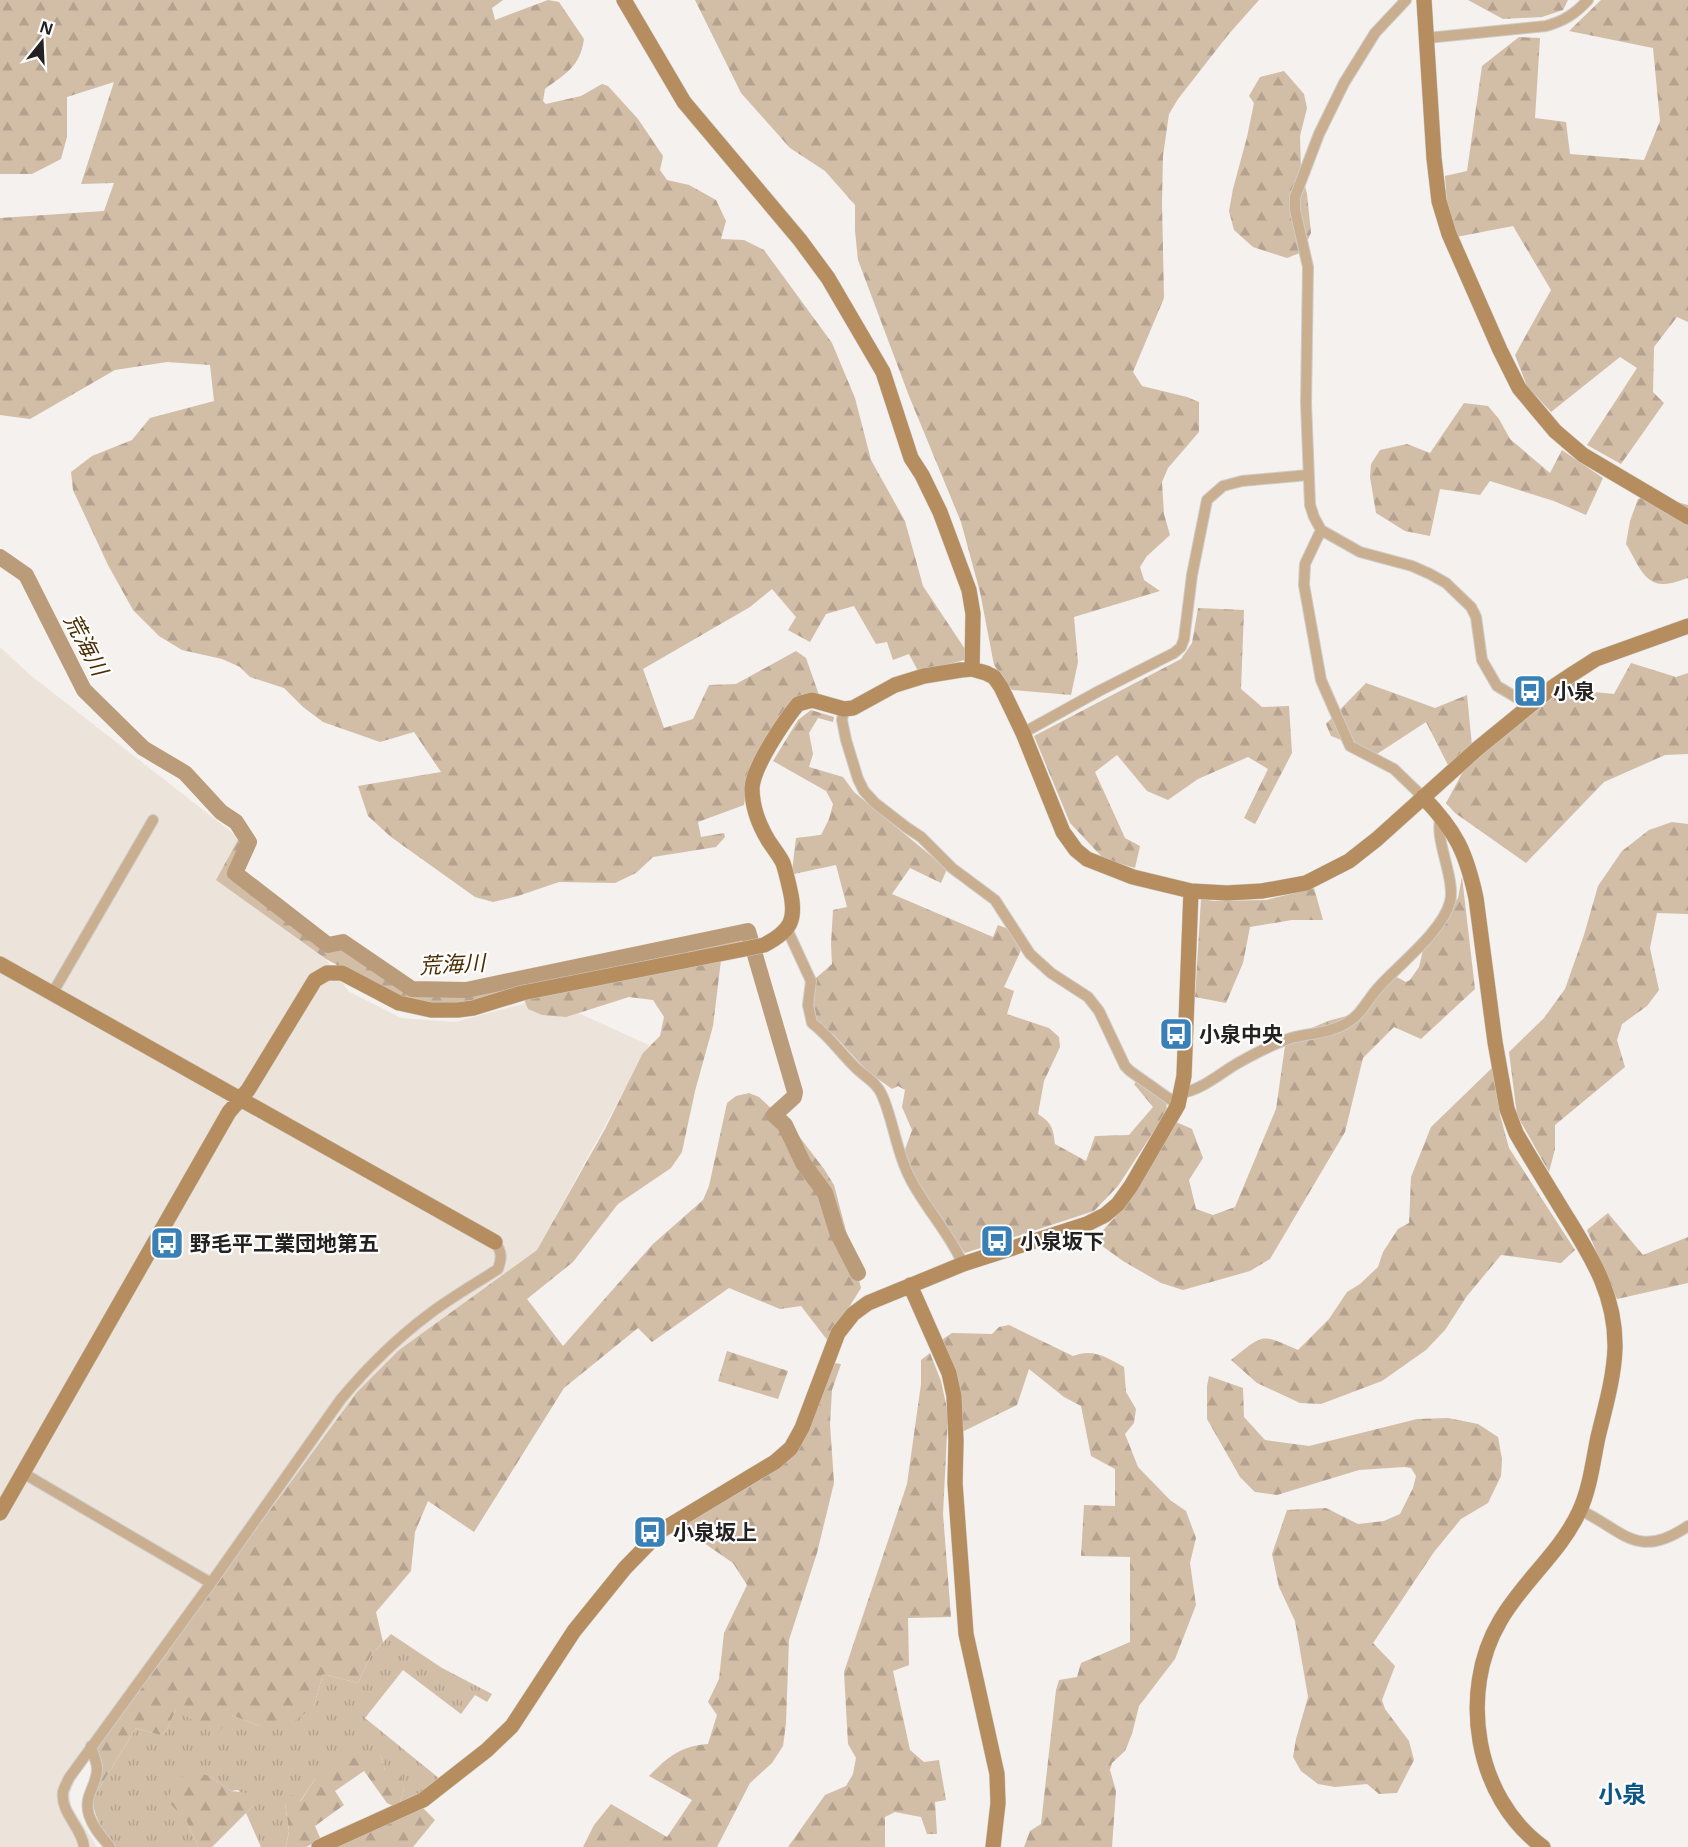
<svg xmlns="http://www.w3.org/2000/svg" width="1688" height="1847" font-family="'Noto Sans','Noto Sans JP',sans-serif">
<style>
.built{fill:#ece4db}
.grass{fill:url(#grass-tufts)}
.forest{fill:url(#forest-firs)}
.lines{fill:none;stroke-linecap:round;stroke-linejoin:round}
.river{stroke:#ba9c7b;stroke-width:16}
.street-casing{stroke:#ceccc9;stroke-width:12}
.secondary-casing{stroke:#ceccc9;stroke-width:16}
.street{stroke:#caae90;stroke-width:10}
.secondary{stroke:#b58d5e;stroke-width:15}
.labels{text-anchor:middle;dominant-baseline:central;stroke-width:4.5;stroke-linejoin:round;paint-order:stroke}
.poi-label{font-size:21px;font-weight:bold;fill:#232221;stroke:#fffefe;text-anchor:start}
.water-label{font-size:22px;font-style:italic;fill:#4a2c00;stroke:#fffefe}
.quarter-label{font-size:24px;font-weight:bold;fill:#0e5785;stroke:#fffefe}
</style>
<defs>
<pattern id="grass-tufts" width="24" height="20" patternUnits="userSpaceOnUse" patternTransform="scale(1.5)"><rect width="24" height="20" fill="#d2bda7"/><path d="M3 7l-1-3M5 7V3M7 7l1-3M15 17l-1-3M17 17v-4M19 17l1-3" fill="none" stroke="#b4a28f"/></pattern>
<pattern id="forest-firs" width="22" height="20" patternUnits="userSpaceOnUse" patternTransform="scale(1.5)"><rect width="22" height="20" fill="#d2bda7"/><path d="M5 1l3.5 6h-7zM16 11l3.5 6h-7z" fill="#b4a28f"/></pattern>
</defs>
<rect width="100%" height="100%" fill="#f4f1ee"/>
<path class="built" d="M0,647L29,674L239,838L217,880L326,959L348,991L401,1018L455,1022L545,998L649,1045L537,1250L399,1350L357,1392L76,1778L70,1793L71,1806L97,1847H0Z"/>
<path class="grass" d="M391,1634L442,1668L492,1694L487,1702L475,1695L461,1714L403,1670L365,1718L440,1779L419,1795L400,1802L404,1789L397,1770H385L380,1754L315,1779L299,1803H285L289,1831L286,1847H261L246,1813L253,1806L238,1790L231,1791L210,1776L186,1820L198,1847H115L113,1845C103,1831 95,1818 92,1800L136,1728L159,1735L166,1732L176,1709L231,1715L260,1726L314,1706L323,1674L358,1683L371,1655Z"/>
<path class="forest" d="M0,0H503L492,8L495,20L548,0L559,2L584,39C580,67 566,73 545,89L543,101L546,104L581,96L602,84L608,86L638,119L663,156L660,170L667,180L689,185L716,200L726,221L721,239L744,240L764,250L832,343L855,398L871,460L905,521L923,586L965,649L964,660L919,673L909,654L893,660L887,642L876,644L854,606L826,614L810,642L788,630L796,617L772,589L750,607L643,669L664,728L693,719L709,685L736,684L796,651L806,658L819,695H805L748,779L744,805L698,822L701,837L724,833L725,837L716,847L653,857L636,873L615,883L559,882L518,896L493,902L475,897L391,837L368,816L358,786L441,772L414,732L380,742L323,722L303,707L284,688L250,677L240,667L222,659L182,650L159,636L133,610L108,565L73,490L71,472L92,456L132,440L150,418L214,401L210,365L167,362L115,370L30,419L0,415V218L104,211L114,183L81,184L114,82L67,97V137L61,159L32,174H0Z
M695,0H1259L1228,35L1178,99L1169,114L1163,156L1162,202L1164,298L1133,372L1142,386L1187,397L1199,402V432L1168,468L1162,482L1164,514L1170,535L1146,557L1140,567L1144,580L1160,591L1074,617L1078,662L1071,695L1012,690L994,665L980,592L961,522L909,396L858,260L855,231V205L825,171L790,148L741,93Z
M1468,0H1568L1563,10L1542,17L1503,19Z
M1601,0H1688V322L1677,317L1654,347L1653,392L1664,403L1621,464L1587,445L1637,368L1620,357L1551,412L1527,386L1515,355L1551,290L1513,226L1456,237L1447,205L1445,176L1467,171L1482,66L1519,37L1540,38L1535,118L1566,122L1570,154L1644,160L1660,121L1653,48L1569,31Z
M1284,71L1304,94L1307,108L1300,136L1301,170L1307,194L1311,233L1302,252L1287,258L1253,247L1234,230L1229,211L1233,189L1247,137L1254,103L1249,96L1260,77Z
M1464,403L1488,406L1499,419L1510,439L1550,473L1562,450L1603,478L1586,515L1554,501L1490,481L1480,495L1440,489L1430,536L1405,531L1376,513L1370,477L1371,464L1380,450L1407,444L1430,453Z
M1652,495L1688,505V578C1681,580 1672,584 1664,584C1643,585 1636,559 1626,544L1630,521L1638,499Z
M1198,608L1244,610L1241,689L1262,707L1289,706L1292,753L1255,824L1244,818L1268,769L1248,757L1198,779L1168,800L1147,791L1117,755L1095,772L1125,838L1140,846L1135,868L1104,859L1070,823L1034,736L1181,659L1192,643Z
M1631,663L1676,677L1688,673V754L1665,755L1604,782L1526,863L1455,813L1446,803L1466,766L1574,681L1594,692L1614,694Z
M1366,683L1435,708L1467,695L1472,746L1448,765L1426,722L1377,754L1331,736L1326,724Z
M811,710L834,717L833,722L818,718L809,733L813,754L809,767L843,777L854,792L947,869L941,883L910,868L892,894L993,937L998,925L1011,930L1022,948L1004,987L1014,991L1007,1014L1049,1028L1059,1037L1060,1047L1044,1081L1038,1114C1052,1123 1053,1128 1055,1144L1086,1161L1095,1136L1129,1135L1153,1107L1134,1084L1137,1081L1166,1101L1167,1111L1118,1186L1094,1211L965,1253L931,1206L903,1155L912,1130L902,1107L905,1090L898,1086L892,1089L867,1071L834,1035L817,1023L813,1016L812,996L816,978L832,964L831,944L833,910L847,907L836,865L794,874L792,871L796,838L821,835L829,819L833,804L826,791L773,761L798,720Z
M1672,822L1688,824V914L1657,913L1650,948L1659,990L1647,1006L1622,1024L1617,1040L1625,1067L1555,1125V1149L1549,1172L1517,1115L1509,1052L1544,1018L1565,989L1584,935L1598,886L1622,851L1649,830Z
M239,838L244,843L231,875L328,948L342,946L412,992L467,993L677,944L746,935L749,940L464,1002L429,1004L400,997L369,982L326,959L216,880Z
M1462,877L1475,989L1421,1039L1394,1027L1363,1058L1345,1132L1270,1259L1250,1271L1183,1290L1161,1283L1123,1261L1094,1240L1128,1203L1176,1122L1192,1129L1203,1158L1189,1180L1196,1209L1213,1215L1235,1207L1276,1109L1286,1039L1328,1021L1350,1015L1363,998L1391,974L1406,982L1410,980L1419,967L1423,950L1458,898Z
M1314,888L1323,920H1292L1250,927L1243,963L1226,1003L1195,997L1201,899L1214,901L1266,900Z
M721,960L713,1026L695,1091L682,1152L671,1168L618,1204L573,1262L527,1299L563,1346L653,1244L703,1200L709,1186L727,1103L736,1096L749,1093L759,1097L795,1131L824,1169L834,1185L861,1288L828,1341L801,1306L780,1309L729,1288L652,1342L638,1328L564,1388L474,1532L428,1501L415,1532L411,1571L376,1612L383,1642L371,1655L358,1683L323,1674L314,1706L292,1723L260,1726L231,1715L216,1736L176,1709L166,1732L159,1735L136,1728L92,1800C95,1778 112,1770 95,1748L357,1392L399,1350L537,1250L605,1129L643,1053L660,1036L664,1017L653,1000L629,997L566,1017L542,1015L528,1009L524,1000Z
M1493,1067L1500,1115L1509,1148L1575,1250L1561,1263L1501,1255L1467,1296L1445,1330L1426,1350L1382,1381L1321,1404L1300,1403L1257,1383L1231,1360C1264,1334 1260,1333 1298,1350L1329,1319L1347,1292L1360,1284L1378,1267L1383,1252L1398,1229L1409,1223L1411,1177L1431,1127Z
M1608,1213L1643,1255L1688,1237V1283L1617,1299L1587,1230Z
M1009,1325L1073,1356C1093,1348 1106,1357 1124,1367L1126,1392L1136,1409L1134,1423L1125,1434L1138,1467L1170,1500L1186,1511L1196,1538L1190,1563L1196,1605L1175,1659L1139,1706L1132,1734L1125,1751L1112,1763L1110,1770L1116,1791L1112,1847H1024L1030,1831L1041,1824L1056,1690L1059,1680L1077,1677L1081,1663L1130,1642V1557L1081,1556L1084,1505L1115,1506V1469L1091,1456L1081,1406L1064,1397L1029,1369L1017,1405L962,1432L940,1341L952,1333L992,1334L999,1327Z
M727,1351L788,1371L778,1399L718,1381Z
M930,1353L941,1381L948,1413L943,1514L951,1617L908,1618L909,1665L893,1671L910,1750L924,1762L939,1760L946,1800L935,1802L937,1834H927L921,1817L895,1812L885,1817V1847H788L825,1795L846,1786L853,1774L856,1758L848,1744L844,1672L907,1484L921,1384V1360Z
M834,1363L841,1364L832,1390L830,1424L834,1483L817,1553L789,1640L786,1723L783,1746L772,1763L750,1783L717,1847H583L594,1825L611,1804L667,1837L692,1800L649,1776C668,1757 680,1746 708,1744L717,1715L708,1702L719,1679L724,1633L747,1585L733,1563L704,1543L673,1530L785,1462Z
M1209,1376L1243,1388L1244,1417L1265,1440L1309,1446L1417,1419L1448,1418L1478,1424L1498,1437L1502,1459L1501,1476L1488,1503L1461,1519L1434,1552L1373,1643L1395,1666L1382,1700L1385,1709L1409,1741L1414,1760L1397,1793L1379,1794L1367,1784L1335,1787L1318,1784L1301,1771L1293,1757L1296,1739L1308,1697L1295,1621L1279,1587L1272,1554L1287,1510L1326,1508L1358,1524L1384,1521L1400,1514L1413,1488L1416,1476L1411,1468L1404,1467L1359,1470L1277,1495L1255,1492L1240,1477L1207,1419V1386Z
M372,1753L380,1754L385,1770H397L401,1773L404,1789L400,1802L393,1806L387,1803L364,1771L335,1791L344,1805L315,1826L321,1840L306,1847H286L289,1831L285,1803L286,1797L292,1795L300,1802L315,1779L332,1764Z
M187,1771L210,1776L231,1791L248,1793L253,1806L212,1847H198L186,1820L166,1799Z
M422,1807L435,1820L413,1847H334Z"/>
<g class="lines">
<path class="river" d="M0,557L26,575L84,690L143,748L185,773L221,812L236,822L249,842L235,873L328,945L343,942L412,989L466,990L748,931L795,1092L794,1097L774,1115L785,1125L803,1163L825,1193L837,1232L858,1273"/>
<defs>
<path id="street" d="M1406,0L1375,33L1344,83L1319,134L1295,197V210L1308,267L1306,403L1310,505L1314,517L1321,530L1360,552L1412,566L1430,574L1446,583L1471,607L1476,617L1482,660L1497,686L1519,699L1527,708
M1427,38L1546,26C1564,21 1575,14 1588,0
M1321,530L1305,564L1304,585L1321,680L1350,746L1394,769L1423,797
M844,709L842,720L846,740L858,779L864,791L875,803L906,827L921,837L952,868L995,900L1030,954L1051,973L1088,997L1099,1011L1125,1066L1130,1071L1178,1105
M1023,733L1099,691L1174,653L1181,647L1184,639L1192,575L1207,500L1223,486L1242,481L1308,475
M787,929L811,981L808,1005L812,1023C829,1036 839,1051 854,1066C863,1076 876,1081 882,1095C894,1122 896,1152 910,1178C925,1208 949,1232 963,1264
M52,994L153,820
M1182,1093C1203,1089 1219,1074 1238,1063C1254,1054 1273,1044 1291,1038C1310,1033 1332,1033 1348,1022C1362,1014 1367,1000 1378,988C1398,965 1442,932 1450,902C1456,879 1433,837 1441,817
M23,1473L211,1583
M1580,1510C1623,1530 1637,1561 1688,1526
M91,1746C93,1754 97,1762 97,1769C97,1787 83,1795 89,1815C93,1828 102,1837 110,1847
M84,1847C82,1828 60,1812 63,1792C64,1788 67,1782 69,1778L211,1583L341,1399C367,1368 396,1339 428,1315C450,1298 475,1284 498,1269C502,1258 502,1252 495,1242"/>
<path id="secondary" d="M624,0L684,102L800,240L828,278L883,372L911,458L922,475L940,512L969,590L973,614L972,669
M1424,0L1434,158L1439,201L1449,234L1500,350L1519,388L1555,431L1583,455L1688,517
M1423,797C1456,831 1466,852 1476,898L1495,1042L1507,1109L1516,1133C1531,1159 1547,1185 1563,1211C1590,1255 1616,1293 1615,1348C1614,1378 1605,1408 1598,1437C1593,1461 1590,1489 1579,1512C1560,1553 1522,1582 1500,1621C1458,1692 1475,1798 1543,1847
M0,964L495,1242
M910,1285L949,1373L954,1396L956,1441L955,1483L966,1634L997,1774L998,1803L993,1847
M0,1513L229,1112L248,1090L315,980L327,973H342L399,1003L431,1010H458L473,1008L522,993L764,945C791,931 797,920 790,890C788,881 786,872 783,863C779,855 773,848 768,840C759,825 752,806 752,788C753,767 784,721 798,704L812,700L844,709L853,708L895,685L924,676L961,670L972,669L986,673L994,677L1001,687L1023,733L1063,832L1076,850L1087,859L1133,877L1191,891L1227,893L1262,891L1306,883L1349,861L1377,839L1477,749L1553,687L1571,675L1596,659L1688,626
M319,1847L423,1800L487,1750L512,1726L574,1631L625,1568L662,1530L775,1462L791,1448L802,1428L838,1333L853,1314L868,1303L963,1264L1087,1224L1105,1215L1118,1204L1131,1186L1178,1105L1184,1076L1191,891"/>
</defs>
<use href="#street" class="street-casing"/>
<use href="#secondary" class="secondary-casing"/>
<use href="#street" class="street"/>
<use href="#secondary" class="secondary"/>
</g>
<defs>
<symbol id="bus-square" viewBox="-11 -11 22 22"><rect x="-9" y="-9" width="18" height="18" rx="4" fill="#3880b5" stroke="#fffefe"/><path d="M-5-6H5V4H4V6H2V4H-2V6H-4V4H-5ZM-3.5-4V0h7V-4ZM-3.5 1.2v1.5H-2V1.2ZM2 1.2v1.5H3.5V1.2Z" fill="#fff"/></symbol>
</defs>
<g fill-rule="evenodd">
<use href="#bus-square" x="1511" y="672" width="38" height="38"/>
<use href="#bus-square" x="1157" y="1015" width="38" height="38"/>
<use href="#bus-square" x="978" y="1222" width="38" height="38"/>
<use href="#bus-square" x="148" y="1224" width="38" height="38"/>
<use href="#bus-square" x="631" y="1513" width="38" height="38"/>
</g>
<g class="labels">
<g class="poi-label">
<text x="1553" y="691">小泉</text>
<text x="1199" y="1034">小泉中央</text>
<text x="1020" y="1241">小泉坂下</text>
<text x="190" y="1243">野毛平工業団地第五</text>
<text x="673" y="1532">小泉坂上</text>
</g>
<g class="water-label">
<text transform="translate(87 644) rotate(62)">荒海川</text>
<text transform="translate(452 963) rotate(-3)">荒海川</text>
</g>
<g class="quarter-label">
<text x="1622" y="1793">小泉</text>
</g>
</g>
<g transform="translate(42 42) rotate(18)" stroke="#fffefe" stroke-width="4.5" paint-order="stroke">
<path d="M0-4.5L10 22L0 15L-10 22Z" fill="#232221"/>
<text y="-9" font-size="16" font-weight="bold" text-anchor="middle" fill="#232221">N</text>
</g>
</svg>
